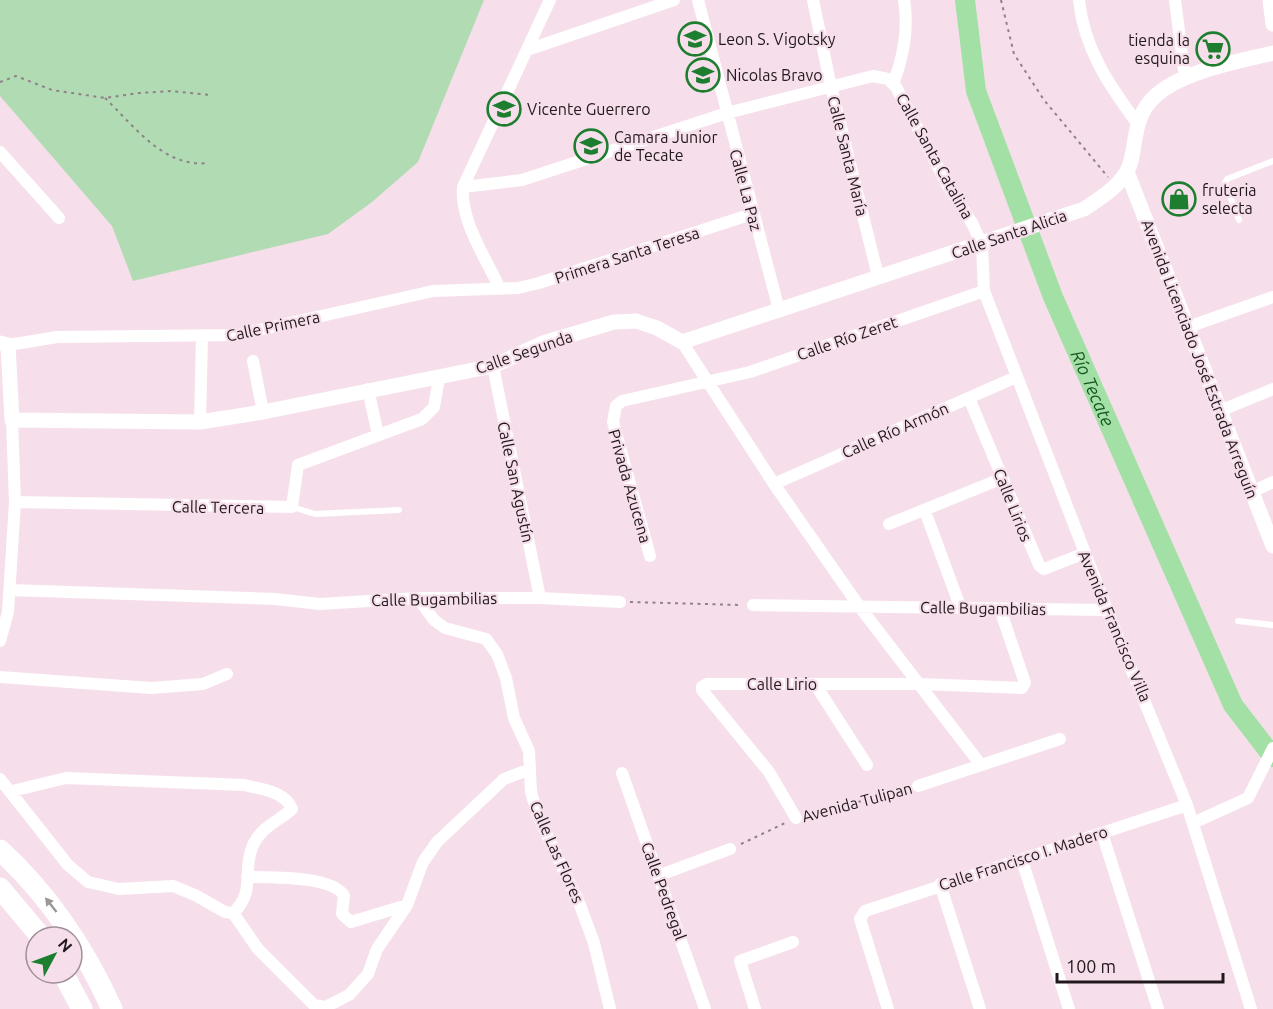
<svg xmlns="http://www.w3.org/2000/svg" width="1273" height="1009" font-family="Ubuntu,sans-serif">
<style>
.green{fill:#b1dbb3}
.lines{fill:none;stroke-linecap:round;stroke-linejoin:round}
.river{stroke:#a3e0a6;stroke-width:20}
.path{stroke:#908089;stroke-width:2;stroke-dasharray:3 4.5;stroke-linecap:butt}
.service{stroke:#fff;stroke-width:6}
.minor{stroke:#fff;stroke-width:12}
.tertiary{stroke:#fff;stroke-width:15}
.motorway{stroke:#fff;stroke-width:21}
.oneway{fill:#9b9799}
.labels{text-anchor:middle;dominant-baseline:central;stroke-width:4.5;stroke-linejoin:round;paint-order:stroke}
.poi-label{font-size:16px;fill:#20181c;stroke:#f6dfeb;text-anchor:start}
.street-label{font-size:16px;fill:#20181c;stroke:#f6dfeb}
.water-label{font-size:18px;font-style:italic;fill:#165520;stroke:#f6dfeb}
</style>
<rect width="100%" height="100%" fill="#f6dfeb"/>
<path class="green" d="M0,0H484L418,162L372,202L328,234L133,281L112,226L0,96Z"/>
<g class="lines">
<path class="river" id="s1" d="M965,0L976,91L1053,297L1233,705L1273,757"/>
<path class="path" d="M1001,0L1014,54L1044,100L1108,177
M0,82L16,76L52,90L105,98L139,93L171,91L210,95
M105,98C134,126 164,168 208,163
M630,602L741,605
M807,815L909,789
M741,844L785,823"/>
<path class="service" d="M1239,220L1225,183L1227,179L1273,161
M292,507L315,514L399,510
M1238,621L1273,625"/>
<path class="minor" d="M698,0L779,310
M813,0L831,87L878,276
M1079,0C1084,49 1109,85 1137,123
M1175,0L1185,78
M527,50L674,0
M893,84C903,59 909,27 904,0
M0,152L59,218
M463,187L522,180L727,113L873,76L888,79L896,87L948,186L972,223L982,245L984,291L1107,610L1187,805L1251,1009
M500,289C486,258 460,221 463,187L550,0
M1188,327L1273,297
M682,342L774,484L859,606L981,765
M8,345L57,337L237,335L433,291L518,288L539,283L752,214
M253,361L263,412
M493,366L540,598
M368,389L378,435
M969,398L1039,565L1044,569L1085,553
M1222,410L1273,389
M200,422L202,337
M774,484L1016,377
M1252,492L1273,482
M15,502L292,507L298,465L422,419L434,407L439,378
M925,511L961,609
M889,524L1003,478
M650,556L613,422L616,406L622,401L750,372L984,291
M10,590L275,599L320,604L418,598H540L620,602
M418,598L434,620L445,628L486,639L497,654L506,678L514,718L529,751L531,792L538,816L580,905L594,943L610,1009
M753,605L1107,610
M0,641L8,612L15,502L12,420
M0,677L151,688L203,684L227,674
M815,684L867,765
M622,773L705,1009
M0,779L68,865L88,882L119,889L173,886L195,895L225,912L233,913C257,891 241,869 254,843C263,826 279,821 292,809C285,791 260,789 244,785L66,778L12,791
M918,786L1060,739
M796,818L769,772L702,690V687L707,684H919L1022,688L1025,683L1000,609
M1193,823L1248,798L1273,748
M1102,833L1158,1009
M1022,860L1069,1009
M660,875L730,849
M247,877C269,877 334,876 344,896L342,914L351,922L407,905L423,862L437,842L504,779L530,769
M940,884L980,1009
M233,913L258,949L314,1005L325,1007L349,995L368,974L377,949L407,905
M755,1009L740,961L793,942
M888,1009L860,919L865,911L1187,805"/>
<path class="tertiary" d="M1270,0L1273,24
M1127,172L1273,546
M0,343L8,345L12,420L200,422L263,412L493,366L543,343L614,322L636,321L657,328L682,342L1084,209C1099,199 1116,189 1126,173C1137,156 1131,126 1148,104C1171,73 1236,62 1273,53"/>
<path class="motorway" d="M0,850C49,895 85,949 112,1009
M0,888L41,937
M63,973L82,1009"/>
</g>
<defs><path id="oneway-solid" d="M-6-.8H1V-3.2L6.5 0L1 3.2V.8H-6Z" transform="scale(1.5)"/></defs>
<use class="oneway" href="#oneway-solid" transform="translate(51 905) rotate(-128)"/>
<defs>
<symbol id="school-ring" viewBox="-11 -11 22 22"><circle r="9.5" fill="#f6dfeb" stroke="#1e7e2f" stroke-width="1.5"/><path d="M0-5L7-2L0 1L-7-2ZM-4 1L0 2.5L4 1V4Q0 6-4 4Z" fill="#1e7e2f"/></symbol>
<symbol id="supermarket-ring" viewBox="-11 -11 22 22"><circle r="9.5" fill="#f6dfeb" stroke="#1e7e2f" stroke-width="1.5"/><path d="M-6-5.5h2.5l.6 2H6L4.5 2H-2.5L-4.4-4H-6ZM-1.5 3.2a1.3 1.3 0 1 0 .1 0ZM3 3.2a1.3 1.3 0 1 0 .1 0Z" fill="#1e7e2f"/></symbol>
<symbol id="shop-ring" viewBox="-11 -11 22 22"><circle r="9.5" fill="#f6dfeb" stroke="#1e7e2f" stroke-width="1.5"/><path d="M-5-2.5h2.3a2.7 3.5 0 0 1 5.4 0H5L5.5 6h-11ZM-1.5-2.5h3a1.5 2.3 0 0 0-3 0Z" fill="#1e7e2f"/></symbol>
</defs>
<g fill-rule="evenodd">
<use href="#school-ring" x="676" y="20" width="38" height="38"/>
<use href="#supermarket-ring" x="1194" y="30" width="38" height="38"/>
<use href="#school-ring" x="684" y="56" width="38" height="38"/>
<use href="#school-ring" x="485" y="90" width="38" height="38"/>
<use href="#school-ring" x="572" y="127" width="38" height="38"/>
<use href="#shop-ring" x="1160" y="180" width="38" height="38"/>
</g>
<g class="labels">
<g class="poi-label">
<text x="718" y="39">Leon S. Vigotsky</text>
<text x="1190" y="40" text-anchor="end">tienda la<tspan x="1190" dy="18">esquina</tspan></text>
<text x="726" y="75">Nicolas Bravo</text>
<text x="527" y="109">Vicente Guerrero</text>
<text x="614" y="137">Camara Junior<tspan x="614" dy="18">de Tecate</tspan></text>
<text x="1202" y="190">fruteria<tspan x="1202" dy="18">selecta</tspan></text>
</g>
<g class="street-label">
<text transform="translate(848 156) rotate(76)">Calle Santa María</text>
<text transform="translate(935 156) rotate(61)">Calle Santa Catalina</text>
<text transform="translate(746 190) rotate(75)">Calle La Paz</text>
<text transform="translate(1009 234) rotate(-19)">Calle Santa Alicia</text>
<text transform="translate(627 255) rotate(-18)">Primera Santa Teresa</text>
<text transform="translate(273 326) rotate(-12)">Calle Primera</text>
<text transform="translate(847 338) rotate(-19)">Calle Río Zeret</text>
<text transform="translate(524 352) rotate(-19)">Calle Segunda</text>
<text transform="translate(1200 359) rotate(69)">Avenida Licenciado José Estrada Arreguín</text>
<text transform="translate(895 430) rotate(-24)">Calle Río Armón</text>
<text transform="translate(516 482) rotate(78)">Calle San Agustín</text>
<text transform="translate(630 486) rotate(74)">Privada Azucena</text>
<text transform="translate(1013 505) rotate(68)">Calle Lirios</text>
<text transform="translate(218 507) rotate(1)">Calle Tercera</text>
<text transform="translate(434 599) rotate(-1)">Calle Bugambilias</text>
<text transform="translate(983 608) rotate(1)">Calle Bugambilias</text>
<text transform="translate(1115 626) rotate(67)">Avenida Francisco Villa</text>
<text x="782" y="684">Calle Lirio</text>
<text transform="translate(857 802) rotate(-15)">Avenida Tulipan</text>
<text transform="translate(557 852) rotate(66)">Calle Las Flores</text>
<text transform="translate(1023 858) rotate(-18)">Calle Francisco I. Madero</text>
<text transform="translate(664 891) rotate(70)">Calle Pedregal</text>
</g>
<g class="water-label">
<text stroke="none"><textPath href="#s1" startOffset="411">Río Tecate</textPath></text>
</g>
</g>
<g transform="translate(54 955) rotate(49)"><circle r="28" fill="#f6dfeb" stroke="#a08f98" stroke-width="1.5"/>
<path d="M0-4.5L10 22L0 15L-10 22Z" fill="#1e7e2f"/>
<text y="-9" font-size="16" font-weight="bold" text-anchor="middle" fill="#20181c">N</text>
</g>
<path d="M1057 973v9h166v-9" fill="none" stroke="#20181c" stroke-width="3"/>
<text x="1066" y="973" font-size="18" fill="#20181c" stroke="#f6dfeb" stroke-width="4.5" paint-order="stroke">100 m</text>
</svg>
